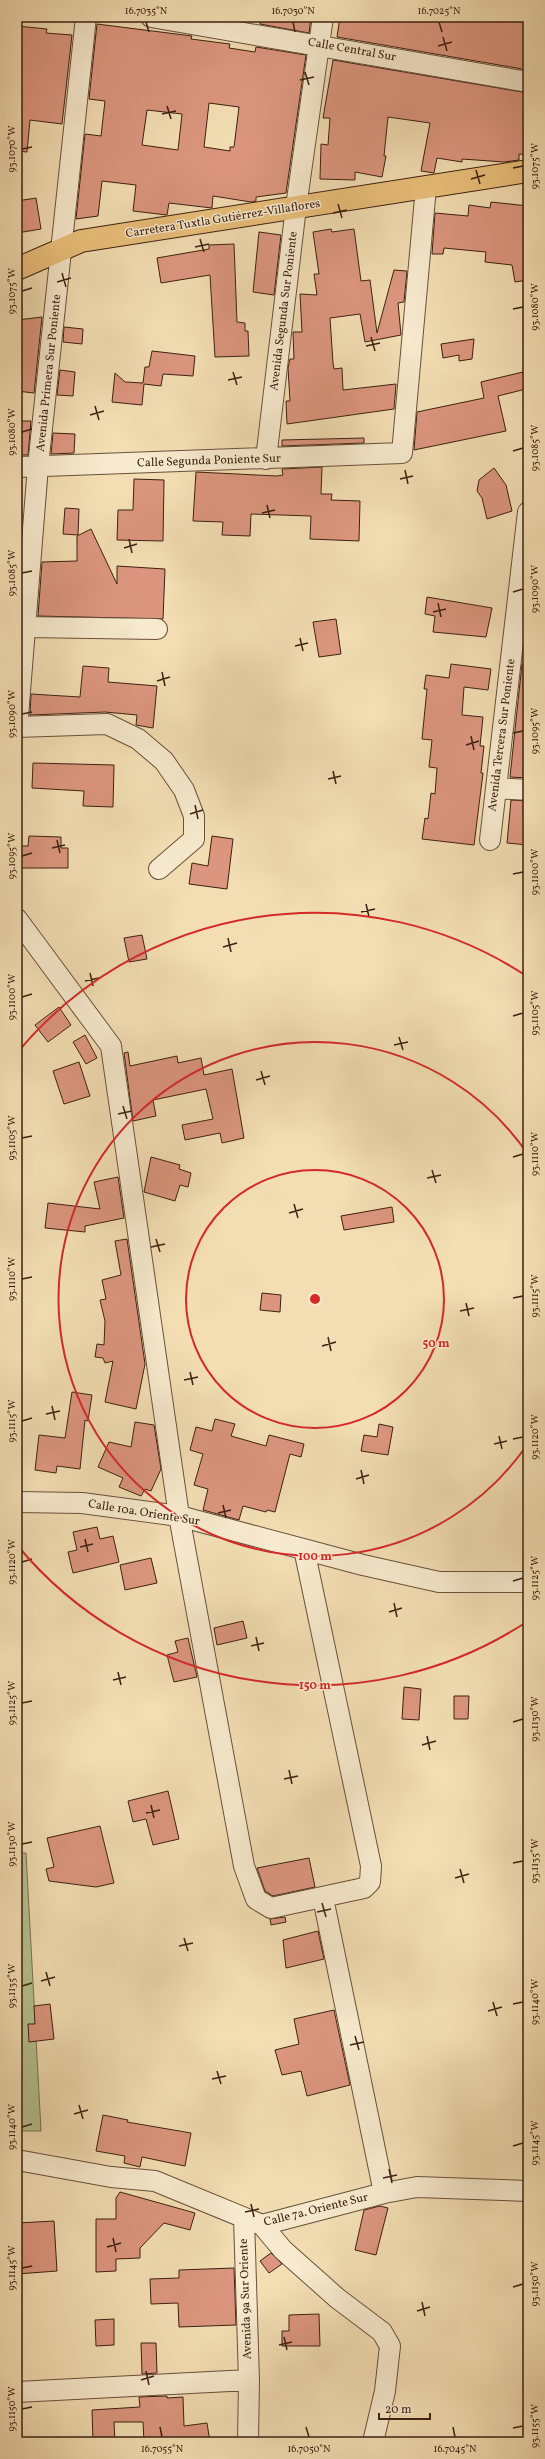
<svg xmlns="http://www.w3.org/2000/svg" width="545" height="2459" font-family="Vollkorn,serif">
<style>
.green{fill:#b5c291;stroke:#797151}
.building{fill:#dc967f;stroke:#3d2011;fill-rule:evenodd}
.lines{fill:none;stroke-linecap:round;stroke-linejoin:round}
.street-casing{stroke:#6a503a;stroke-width:22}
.primary-casing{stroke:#3d2011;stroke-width:24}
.street{stroke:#f7eace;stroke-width:20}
.primary{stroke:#eabf7a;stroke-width:22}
.ticks{fill:none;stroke:#3d2011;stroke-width:1.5}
.ring{fill:none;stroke:#d62828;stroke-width:2}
.labels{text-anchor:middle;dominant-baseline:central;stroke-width:3;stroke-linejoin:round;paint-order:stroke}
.street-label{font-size:12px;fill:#3d2011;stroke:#f7eace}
.centre{fill:#d62828;stroke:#f7eace;stroke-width:2}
.ring-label{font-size:12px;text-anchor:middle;font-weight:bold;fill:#d62828;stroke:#f7eace;stroke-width:3;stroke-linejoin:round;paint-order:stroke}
.neatline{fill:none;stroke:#3d2011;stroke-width:1.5}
.ticks-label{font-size:10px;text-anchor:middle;fill:#3d2011}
</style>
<rect width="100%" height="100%" fill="#f3deb3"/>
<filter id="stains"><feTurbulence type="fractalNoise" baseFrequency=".005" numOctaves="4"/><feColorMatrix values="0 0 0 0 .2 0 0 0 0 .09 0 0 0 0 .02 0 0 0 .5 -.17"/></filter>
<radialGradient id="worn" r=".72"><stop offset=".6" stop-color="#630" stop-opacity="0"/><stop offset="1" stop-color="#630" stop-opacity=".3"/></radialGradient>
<path class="green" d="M17,1853H26L41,2131H17Z"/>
<path class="building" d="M261,17H311L309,33L260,24Z
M340,17H528V70L337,37Z
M97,24L192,36L191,39L230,44L229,48L255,52L256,47L306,55L286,193L256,197V201L251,202L213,196L212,208L169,203L167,215L133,211L136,185L102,181L98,216L76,219L85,134L101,136L105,101L89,99ZM209,103L239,107L234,147H230V151L204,147ZM147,110L182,114L178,150L142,145Z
M17,26L47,29L46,33L72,35L62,124L30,120L27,152L17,151Z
M333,60L528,93V155L519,154V160L504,162L462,159V162L437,158L434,173L421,171L430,123L388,117L384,156H386L382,177L355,172V180L320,179L321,144L328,145L330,118H323Z
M36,198L41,229L17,233V201Z
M491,202L528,206V280L515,282L512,265L485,262L486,252L444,248L443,254H432L435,213L468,216L469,205L490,208Z
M331,229L332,232L354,229L361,281L370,280L377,333L394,270L407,271L404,302L398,303L401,335L365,342L360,314L330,318L333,363L334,369L342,368L343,390L396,384L394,409L287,424L286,401H290L288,368L290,359H294L293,332H302L300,294L317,295L314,274H319L313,232Z
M259,232L281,235L274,295L253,292Z
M234,244L237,322L245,323V331H248L249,356L215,357L210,275L161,283L157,258L209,249V245Z
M42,317L34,393L17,391V320Z
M64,327L83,329L82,344L63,342Z
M474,339L472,359L459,361V355L443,358L441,344Z
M152,351L195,356L193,376L163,374L161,386L144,384L142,405L112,402L115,373L125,382L143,383L145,367H149Z
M60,370L75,372L73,396L57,395Z
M523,372L526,389L498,396L506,431L414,450L417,412L484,398L481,382Z
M17,421H31L28,455H17Z
M53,433L75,434L74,453L51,454Z
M364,438V443L282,446V440Z
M322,467L321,494H332L331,500L360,501L359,541L310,539L311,516L251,514L250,536L222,535L223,522L193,521L196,472L277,476L283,475L282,469Z
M494,468L506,485L512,511L487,519L482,498L477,491L479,480Z
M134,479L164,480L163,541L117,540L118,510H133Z
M65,508L79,509L78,535L63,534Z
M91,529L117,584V566L165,569L163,619L38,616L42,562L77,561V536Z
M427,597L492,608L486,637L433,632L435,616L425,614Z
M336,619L341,654L319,657L313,622Z
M451,664L491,669L488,690L464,687L462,715L483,717L480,746H484L481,773H483L474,845L422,839L425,818L428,819L431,793L435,794L437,768L429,767L432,740L422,739L427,689H424L426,675L449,678Z
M522,664H528V778L510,777Z
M83,666L109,668L108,682L157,686L153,728L136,725L137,715L105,712L30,715L31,694L80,697Z
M33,763L114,765L113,807L83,806L84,791L32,788Z
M511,800L528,801V845L507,843Z
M29,836L61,837V848H68V868H20V846H28Z
M212,836L233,839L227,889L189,884L192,863L208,866Z
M142,935L147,959L129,962L124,938Z
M59,1007L71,1025L48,1042L35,1025Z
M85,1035L97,1058L86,1064L73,1042Z
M128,1052L130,1066L177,1056L178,1063L201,1058L204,1075L232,1069L244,1138L222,1143L220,1133L185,1140L182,1125L213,1119L206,1089L153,1100L156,1116L133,1121L124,1053Z
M79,1062L90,1096L64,1104L53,1071Z
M151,1157L180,1165L179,1169L191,1173L188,1187L180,1185L175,1201L144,1192Z
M118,1177L124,1218L85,1226V1232L45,1228L48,1203L100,1209L94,1182Z
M392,1207L394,1222L344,1230L341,1216Z
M127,1239L145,1364L136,1409L105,1402L113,1361L105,1363L103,1358L95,1357L97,1344L104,1345L105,1321L100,1300L106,1299L102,1280L121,1275L115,1241Z
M262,1293L281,1295L280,1312L260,1310Z
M72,1392L92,1395L88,1421L85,1420L80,1469L57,1466L56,1473L35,1470L39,1435L65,1438Z
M215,1419L235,1424L231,1436L266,1446L269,1435L304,1444L301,1457L290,1454L275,1512L267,1510L266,1512L243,1506L239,1520L203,1510L208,1489L194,1485L203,1454L190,1450L196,1427L212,1431Z
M135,1422L154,1425L161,1469L151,1491L145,1489L141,1496L119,1487L123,1478L98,1467L109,1442L131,1447Z
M379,1424L393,1427L388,1455L361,1451L364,1435L377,1437Z
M97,1527L100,1539L113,1536L119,1562L73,1573L68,1552L77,1550L73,1532Z
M151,1558L157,1583L125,1590L120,1565Z
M243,1621L247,1638L217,1645L214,1628Z
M188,1638L197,1677L174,1682L167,1655L178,1652L175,1641Z
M404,1687L421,1689L419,1720L402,1719Z
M454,1696H469L468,1719H454Z
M168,1791L179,1839L153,1845L146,1819L133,1822L128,1801Z
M100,1826L114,1883L96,1887L49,1881L46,1869L54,1867L47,1838Z
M309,1858L315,1887L273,1896L265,1891L257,1868Z
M285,1917L286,1922L271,1925L270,1919Z
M318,1931L324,1959L286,1968L283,1940Z
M50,2004L54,2039L29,2042L28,2024H35L34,2006Z
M334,2010L350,2085L307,2096L301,2071L282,2075L275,2050L299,2044L294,2019Z
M103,2115L128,2120L127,2122L191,2133L185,2166L142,2157L140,2167L124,2163L125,2156L96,2151Z
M120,2192L195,2213L190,2230L164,2223L140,2248V2258L116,2259V2271L96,2272V2219H116V2198Z
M380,2206L388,2208L376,2255L355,2250L364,2210Z
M54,2221L57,2271L17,2274V2223Z
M271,2253L282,2264L269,2273L260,2261Z
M234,2268L236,2325L179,2327L178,2303L151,2304L150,2279L179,2278V2270Z
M319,2314L320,2346H282V2331H289V2315Z
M114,2319V2345L96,2346L95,2320Z
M141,2343H156L157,2373L142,2374Z
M167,2396V2398L183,2397L184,2426L207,2423L210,2442H144L143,2422H114L115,2442H93L92,2410L140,2407L139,2397Z"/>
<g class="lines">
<defs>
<path id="street" d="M151,17L528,82
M266,459L296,207L323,17
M17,467L402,453L426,187
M26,627L157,629
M17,727L107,724L138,739L164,761L184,790L194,816V839L159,869
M17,729L38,466L86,17
M496,788L528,790
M490,840L528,512
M17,919L111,1046L179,1516L244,1866L256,1899L271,1908L364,1888L370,1882L371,1866L304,1549
M17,1502L82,1503L179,1516L363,1565L439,1582H528
M323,1898L384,2193
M17,2160L111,2177L155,2181L262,2225L384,2193L417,2187L528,2191
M244,2218L249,2380L248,2442
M262,2225L283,2250L337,2298L382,2332L390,2346L385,2391L373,2442
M17,2392L249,2380"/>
<path id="primary" d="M17,269L81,241L528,171"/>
</defs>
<use href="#street" class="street-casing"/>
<use href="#primary" class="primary-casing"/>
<use href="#street" class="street"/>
<use href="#primary" class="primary"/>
</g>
<path class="ticks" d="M146,22L149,32M293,22L295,32M439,22L442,32M443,37L447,51M438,46L452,42M305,72L309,85M300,80L314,77M167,106L171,119M162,114L176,111M22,149L32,147M513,168L523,166M476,170L480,184M471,179L485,175M338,204L342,218M333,213L347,210M200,239L204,252M195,247L209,244M62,273L66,287M57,282L71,278M22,291L32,288M513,309L523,307M371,337L375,351M366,346L380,343M233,372L237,385M228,380L242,377M95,406L99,420M90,415L104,411M22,432L32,429M513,451L523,448M405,470L408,484M400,479L413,476M267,505L270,518M262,513L275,510M129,539L132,553M124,548L137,544M22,573L32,571M513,592L523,589M438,603L441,617M433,612L446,609M300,638L303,651M295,646L308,643M162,672L165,686M157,681L170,677M22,714L32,712M513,733L523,731M471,736L474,750M466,745L479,741M333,771L336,784M328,779L341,776M195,805L198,819M190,814L203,810M57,840L60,853M52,848L65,845M22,856L32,853M513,874L523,872M366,904L369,917M361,912L375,909M228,938L231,952M223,947L237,943M90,973L93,986M85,981L99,978M22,997L32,994M513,1016L523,1013M399,1037L403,1050M394,1045L408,1042M261,1071L265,1085M256,1080L270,1076M123,1106L127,1119M118,1114L132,1111M22,1138L32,1136M513,1157L523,1154M432,1170L436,1183M427,1178L441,1175M294,1204L298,1218M289,1213L303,1209M156,1239L160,1252M151,1247L165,1244M22,1279L32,1277M513,1298L523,1296M466,1303L469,1316M460,1311L474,1308M328,1337L331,1351M322,1346L336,1342M190,1372L193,1385M184,1380L198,1377M52,1406L55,1420M46,1414L60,1411M22,1421L32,1418M499,1436L502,1449M513,1439L523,1437M494,1444L507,1441M361,1470L364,1484M356,1479L369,1475M223,1505L226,1518M218,1513L231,1510M85,1539L88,1552M80,1547L93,1544M22,1562L32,1559M513,1581L523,1578M394,1603L397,1617M389,1612L402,1608M256,1637L259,1651M251,1646L264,1643M118,1672L121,1685M113,1680L126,1677M22,1703L32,1701M513,1722L523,1719M427,1736L430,1750M422,1745L436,1741M289,1770L292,1784M284,1779L298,1776M151,1805L154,1818M146,1813L160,1810M22,1844L32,1842M513,1863L523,1861M460,1869L464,1883M455,1878L469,1874M322,1903L326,1917M317,1912L331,1909M184,1938L188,1951M179,1946L193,1943M46,1972L50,1986M41,1981L55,1977M22,1986L32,1983M493,2002L497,2016M513,2004L523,2002M488,2011L502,2007M355,2036L359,2050M350,2045L364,2042M217,2071L221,2084M212,2079L226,2076M79,2105L83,2119M74,2114L88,2110M22,2127L32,2124M513,2146L523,2143M389,2169L392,2183M383,2178L397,2175M251,2204L254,2217M245,2212L259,2209M113,2238L116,2252M107,2247L121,2243M22,2268L32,2266M513,2287L523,2284M422,2302L425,2316M417,2311L430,2307M284,2337L287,2350M279,2345L292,2342M146,2371L149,2385M141,2380L154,2376M22,2409L32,2407M160,2427L162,2437M306,2427L309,2437M453,2427L455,2437M513,2428L523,2426"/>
<g class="ring">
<circle cx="315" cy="1299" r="129"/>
<path d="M527 1445A257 257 0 1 1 527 1153"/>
<path d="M525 1623A386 386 0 0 1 17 1545M17 1053A386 386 0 0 1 525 975"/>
</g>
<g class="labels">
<g class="street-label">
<text transform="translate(352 50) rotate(10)">Calle Central Sur</text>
<text transform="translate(223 219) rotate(-9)">Carretera Tuxtla Gutiérrez-Villaflores</text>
<text transform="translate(284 311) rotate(-83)">Avenida Segunda Sur Poniente</text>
<text transform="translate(49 373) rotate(-84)">Avenida Primera Sur Poniente</text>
<text transform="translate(209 461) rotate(-2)">Calle Segunda Poniente Sur</text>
<text transform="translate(502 735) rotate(-83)">Avenida Tercera Sur Poniente</text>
<text transform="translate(144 1513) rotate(9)">Calle 10a. Oriente Sur</text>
<text transform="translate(316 2210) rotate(-14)">Calle 7a. Oriente Sur</text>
<text transform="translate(246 2299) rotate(-92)">Avenida 9a Sur Oriente</text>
</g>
</g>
<circle cx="315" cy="1299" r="6" class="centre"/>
<g class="ring-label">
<text x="436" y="1347">50 m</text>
<text x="315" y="1560">100 m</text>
<text x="315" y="1689">150 m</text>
</g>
<rect width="545" height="2459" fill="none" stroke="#f3deb3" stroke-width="44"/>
<path d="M379 2413v6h51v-6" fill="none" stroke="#3d2011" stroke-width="2"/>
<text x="385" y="2413" font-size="12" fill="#3d2011" stroke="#f7eace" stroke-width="3" paint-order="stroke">20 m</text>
<rect x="22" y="22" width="501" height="2415" class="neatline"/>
<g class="ticks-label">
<text x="146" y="14">16.7035°N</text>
<text x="293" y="14">16.7030°N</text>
<text x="439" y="14">16.7025°N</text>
<text transform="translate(11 149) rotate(-90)" y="4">93.1070°W</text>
<text transform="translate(534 166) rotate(-90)" y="4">93.1075°W</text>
<text transform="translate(11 291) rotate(-90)" y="4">93.1075°W</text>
<text transform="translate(534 307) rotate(-90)" y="4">93.1080°W</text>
<text transform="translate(11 432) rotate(-90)" y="4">93.1080°W</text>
<text transform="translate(534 448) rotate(-90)" y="4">93.1085°W</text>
<text transform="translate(11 573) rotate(-90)" y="4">93.1085°W</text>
<text transform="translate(534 589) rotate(-90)" y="4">93.1090°W</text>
<text transform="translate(11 714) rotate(-90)" y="4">93.1090°W</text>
<text transform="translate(534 731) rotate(-90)" y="4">93.1095°W</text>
<text transform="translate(11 856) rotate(-90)" y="4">93.1095°W</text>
<text transform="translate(534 872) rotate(-90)" y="4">93.1100°W</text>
<text transform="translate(11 997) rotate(-90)" y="4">93.1100°W</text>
<text transform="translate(534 1013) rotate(-90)" y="4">93.1105°W</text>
<text transform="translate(11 1138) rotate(-90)" y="4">93.1105°W</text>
<text transform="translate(534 1154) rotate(-90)" y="4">93.1110°W</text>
<text transform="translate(11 1279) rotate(-90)" y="4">93.1110°W</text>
<text transform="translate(534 1296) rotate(-90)" y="4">93.1115°W</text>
<text transform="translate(11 1421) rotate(-90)" y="4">93.1115°W</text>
<text transform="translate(534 1437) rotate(-90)" y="4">93.1120°W</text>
<text transform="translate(11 1562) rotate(-90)" y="4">93.1120°W</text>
<text transform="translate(534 1578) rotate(-90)" y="4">93.1125°W</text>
<text transform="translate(11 1703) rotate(-90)" y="4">93.1125°W</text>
<text transform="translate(534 1719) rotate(-90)" y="4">93.1130°W</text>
<text transform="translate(11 1844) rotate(-90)" y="4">93.1130°W</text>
<text transform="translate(534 1861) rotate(-90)" y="4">93.1135°W</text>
<text transform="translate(11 1986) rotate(-90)" y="4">93.1135°W</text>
<text transform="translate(534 2002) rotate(-90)" y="4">93.1140°W</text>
<text transform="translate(11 2127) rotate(-90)" y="4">93.1140°W</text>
<text transform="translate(534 2143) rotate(-90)" y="4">93.1145°W</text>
<text transform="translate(11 2268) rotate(-90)" y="4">93.1145°W</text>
<text transform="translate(534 2284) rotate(-90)" y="4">93.1150°W</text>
<text transform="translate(11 2409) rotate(-90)" y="4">93.1150°W</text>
<text transform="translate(534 2426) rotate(-90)" y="4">93.1155°W</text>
<text x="162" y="2452">16.7055°N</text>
<text x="309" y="2452">16.7050°N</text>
<text x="455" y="2452">16.7045°N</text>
</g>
<rect width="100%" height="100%" filter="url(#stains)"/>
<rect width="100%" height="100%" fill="url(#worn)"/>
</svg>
